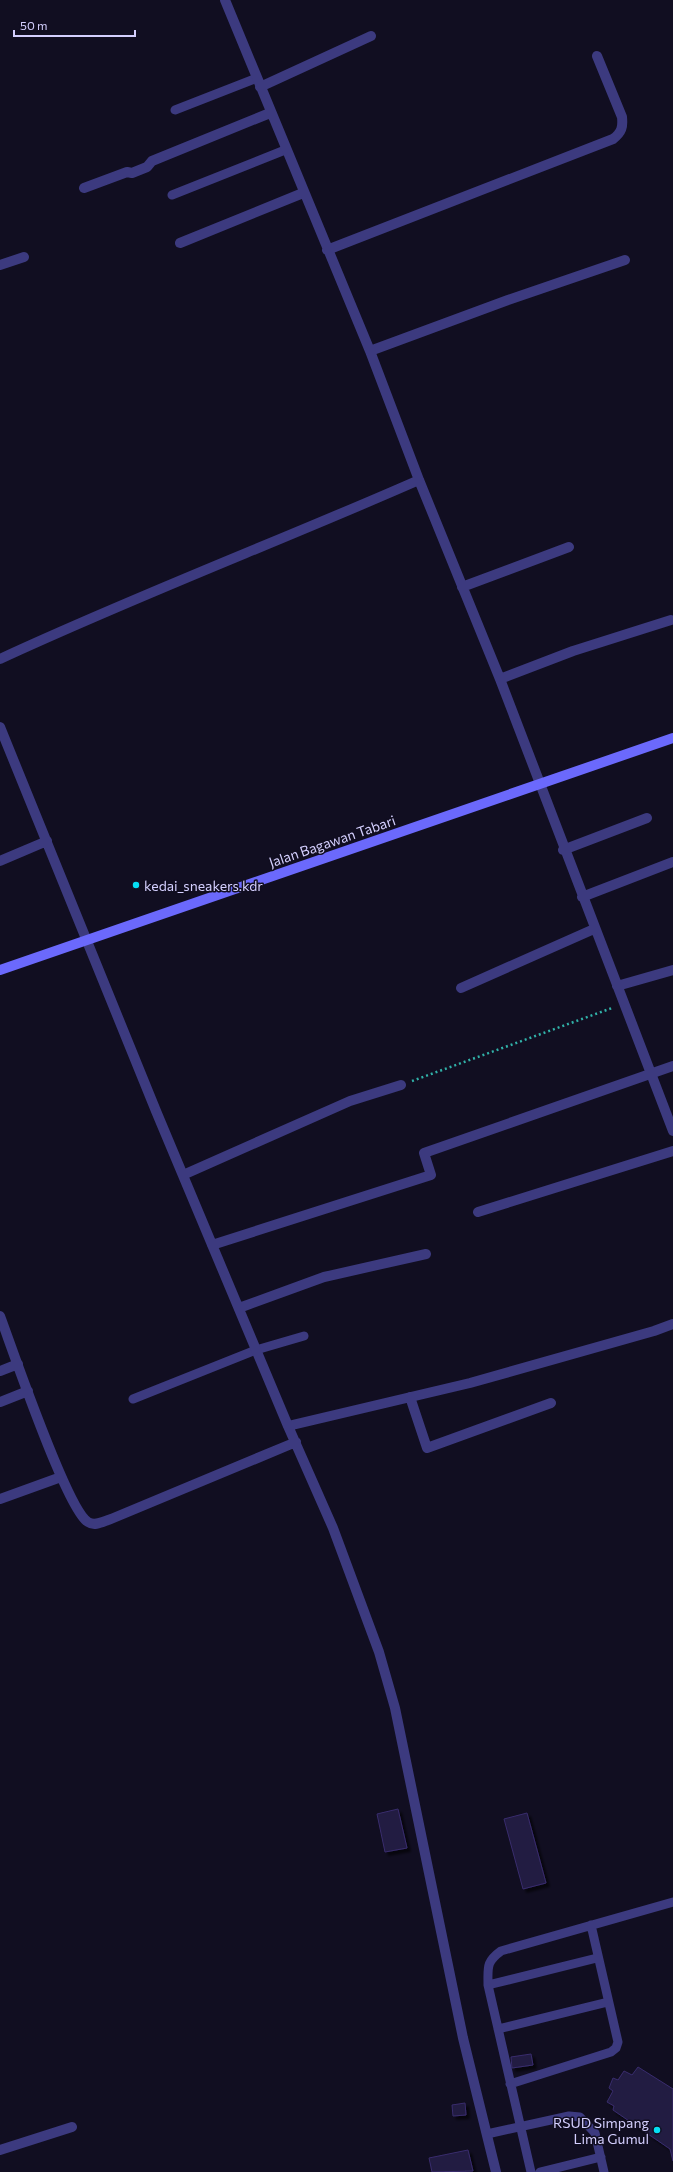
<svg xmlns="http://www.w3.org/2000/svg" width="673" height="2172" font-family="Commissioner,sans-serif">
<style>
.building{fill:#221a42;stroke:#392d6d;filter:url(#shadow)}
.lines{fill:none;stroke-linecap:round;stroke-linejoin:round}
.path{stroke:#31b1a8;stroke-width:2.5;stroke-dasharray:2 3;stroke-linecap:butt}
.lane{stroke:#3c3a7f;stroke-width:9}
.street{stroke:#3c3a7f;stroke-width:10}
.secondary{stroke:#6b69fc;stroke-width:10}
.poi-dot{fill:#05def4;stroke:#110e21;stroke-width:1.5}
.labels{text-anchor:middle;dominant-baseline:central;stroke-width:3;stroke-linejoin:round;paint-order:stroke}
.street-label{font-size:14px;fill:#d4cffe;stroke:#110e21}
.poi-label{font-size:14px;fill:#d4cffe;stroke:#110e21;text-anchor:start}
</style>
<defs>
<filter id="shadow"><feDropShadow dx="3.5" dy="3.5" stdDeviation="1" flood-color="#0009"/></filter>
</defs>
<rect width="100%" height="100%" fill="#110e21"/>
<path class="building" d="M398,1809L407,1848L385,1852L377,1814Z
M527,1813L546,1883L523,1889L504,1819Z
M531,2054L533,2065L512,2068L511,2057Z
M638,2067L673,2089V2161L670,2149L613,2110L614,2106L607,2102L613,2091L609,2088L613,2078L618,2080L624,2071L632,2075Z
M465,2103L466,2115L453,2116L452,2105Z
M468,2150L473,2171L432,2172L429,2158Z"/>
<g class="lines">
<path class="path" d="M412,1081L612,1008"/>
<path class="lane" d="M175,110L257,78
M172,195L285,150
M133,1399L256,1350L304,1336
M488,1985L597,1958
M498,2029L608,2002
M510,2084L611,2052L616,2048L618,2042L591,1925
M487,2134L569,2116L580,2117L595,2133L604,2172
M531,2172L488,1985C488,1967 486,1962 501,1951L673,1902
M540,2172L601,2157"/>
<path class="street" d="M225,0L370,351L419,480L500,679L673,1131
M260,87L371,36
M84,188L127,172L132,173L147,167L152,161L270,113
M180,243L303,193
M327,250L613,139C622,132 623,127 622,117L597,56
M0,265L24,257
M370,351L508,300L625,260
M462,587L569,547
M0,659C138,595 280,541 419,480
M500,679L573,651L671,620
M0,727L156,1111L288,1426L470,1383L654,1331L673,1324
M563,850L647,818
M0,861L47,841
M582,897L673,862
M617,986L673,970
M461,988L594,929
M183,1175L350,1101L401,1085
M478,1212L673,1151
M212,1245L431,1175L424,1153L673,1066
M239,1308L324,1277L426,1254
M0,1316C12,1348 67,1510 88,1522C95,1527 104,1521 111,1519L296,1442
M0,1371L18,1364
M410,1397L427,1448L551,1403
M0,1402L28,1391
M288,1426L333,1528L379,1652L395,1708L463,2038L496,2172
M0,1499L61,1477
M0,2150L72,2127"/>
<path class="secondary" d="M0,970L673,738"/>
</g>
<g class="poi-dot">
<circle cx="136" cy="885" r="4"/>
<circle cx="657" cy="2130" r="4"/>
</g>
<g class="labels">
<g class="street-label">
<text transform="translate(332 841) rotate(-19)">Jalan Bagawan Tabari</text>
</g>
<g class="poi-label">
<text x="144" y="885">kedai_sneakers.kdr</text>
<text x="649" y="2122" text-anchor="end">RSUD Simpang<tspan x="649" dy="16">Lima Gumul</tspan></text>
</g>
</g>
<path d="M14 30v6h121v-6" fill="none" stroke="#d4cffe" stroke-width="2"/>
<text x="20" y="30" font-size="12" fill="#d4cffe" stroke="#110e21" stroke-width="3" paint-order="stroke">50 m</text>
</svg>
